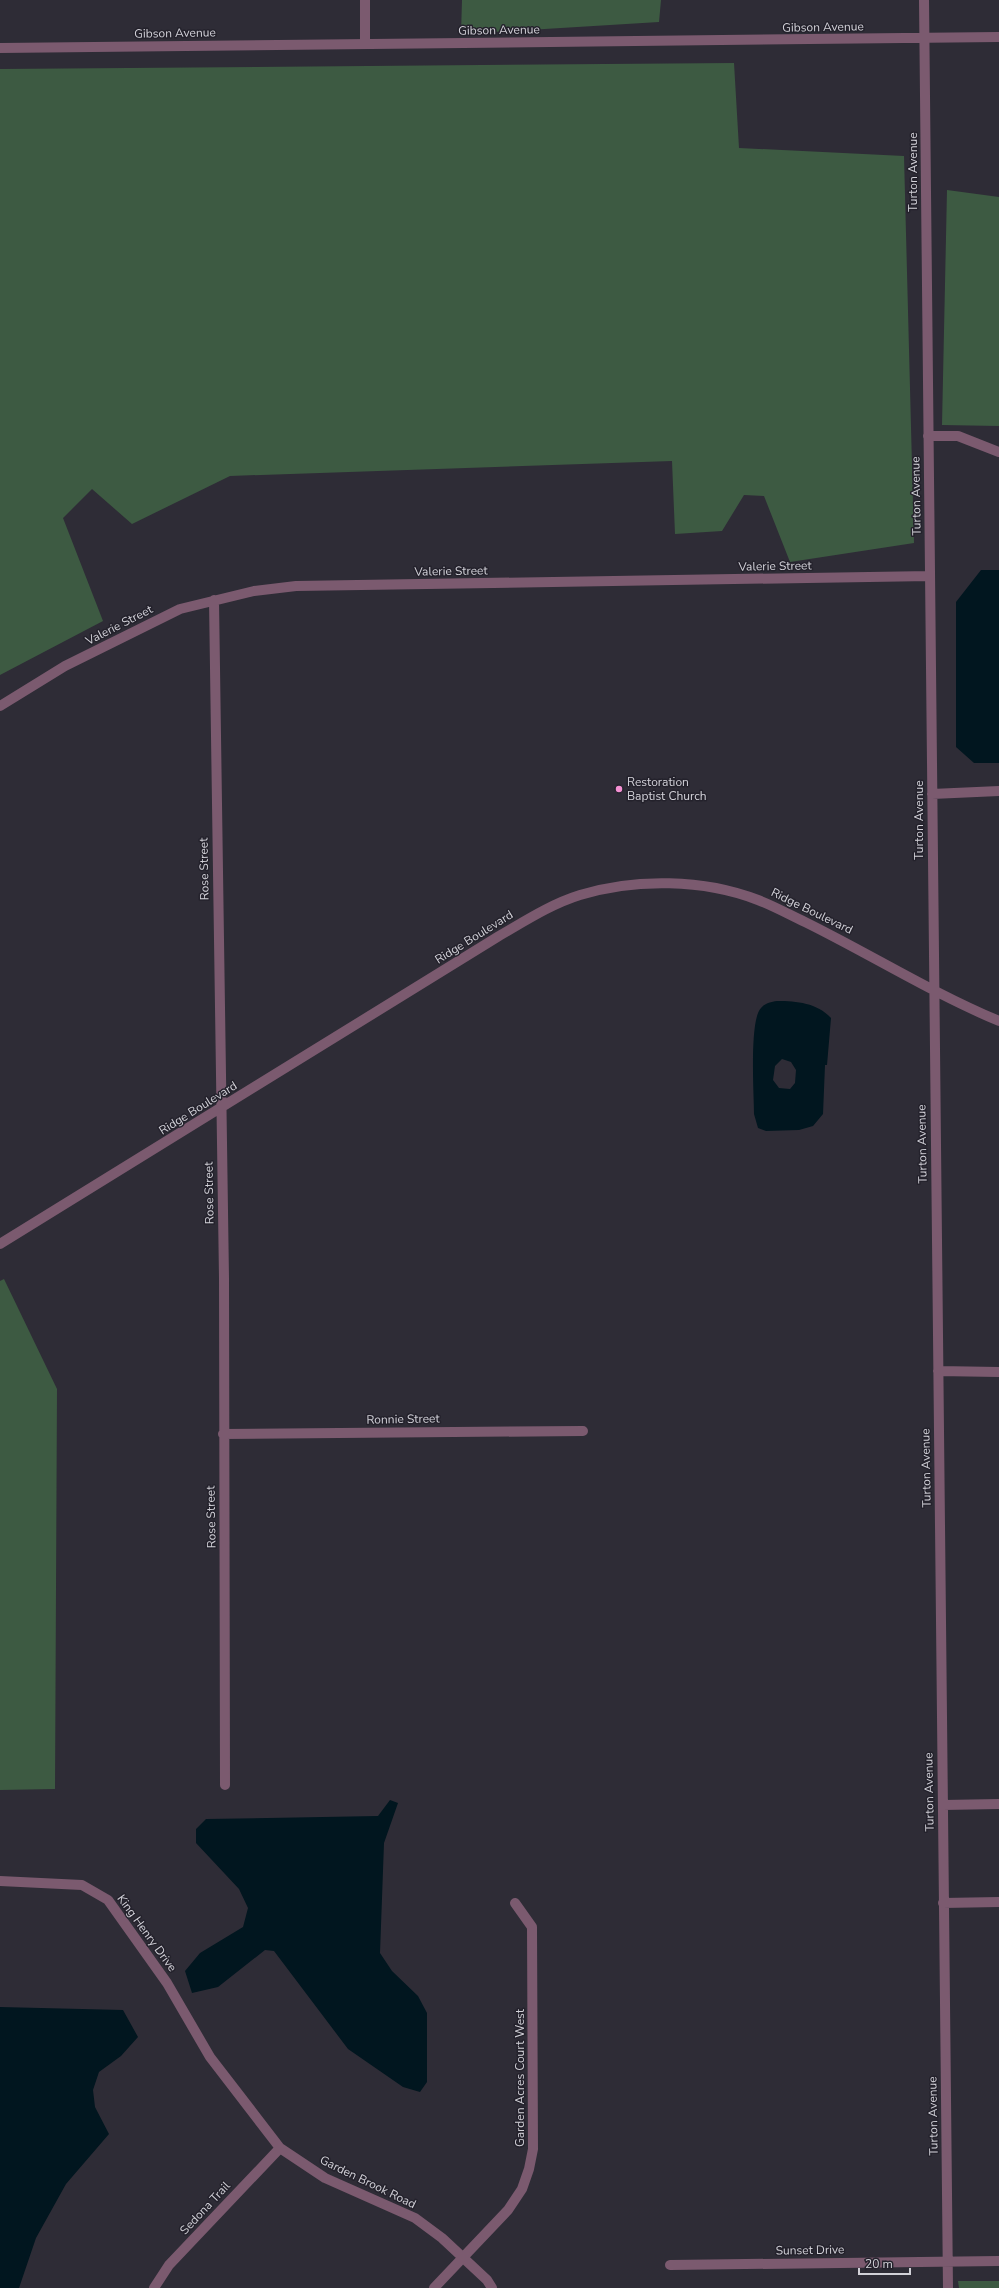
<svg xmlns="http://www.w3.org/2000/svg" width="999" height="2288" font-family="'Nunito Sans',sans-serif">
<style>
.green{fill:#3d5a42}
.water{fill:#01161f;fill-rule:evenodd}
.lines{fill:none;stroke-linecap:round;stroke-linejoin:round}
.minor{stroke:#7b5a6f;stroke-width:10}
.poi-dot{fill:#f491d3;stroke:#24222c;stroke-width:1.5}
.labels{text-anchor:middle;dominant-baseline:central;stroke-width:3;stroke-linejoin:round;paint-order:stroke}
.street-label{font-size:12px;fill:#d2d1d8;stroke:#24222c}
.poi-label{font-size:12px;fill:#d2d1d8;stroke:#24222c;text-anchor:start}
</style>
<rect width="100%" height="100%" fill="#2e2c36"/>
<path class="green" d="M462,0H661L659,22L461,34Z
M734,63L739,148L904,156L914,543L790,562L764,496L744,495L722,531L675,534L672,461L230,476L132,524L92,489L63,518L103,621L0,675V69Z
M947,190L999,197V426L942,425Z
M4,1279L57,1389L55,1789L0,1790V1281Z
M958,2281H999V2288H959Z"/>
<path class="water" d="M981,570H999V763H974L956,747V602Z
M777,1001C797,1001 817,1003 831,1018L827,1065H825L823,1114L813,1126L799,1130L766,1131L758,1128L754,1114C754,1094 749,1020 761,1008C765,1003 771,1002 777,1001ZM782,1059L791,1062L796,1070L795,1083L790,1089L779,1088L773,1080L775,1066Z
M390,1800L398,1803L384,1843L380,1953L392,1971L418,1996L427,2013V2082L420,2092L403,2087L348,2049L274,1951L265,1950L218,1987L192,1993L185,1971L200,1953L243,1927L248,1908L239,1889L196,1843V1829L206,1819L378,1816Z
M0,2007L123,2010L138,2037L121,2056L99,2072L93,2090L95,2107L109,2134L66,2184L36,2238L19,2288H0Z"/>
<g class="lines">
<path class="minor" d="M924,0L948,2288
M365,44V0
M0,48L999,37
M928,436H958L999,452
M214,600L224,1278L225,1785
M0,706L65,666L180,609L254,591L296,586L930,576
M932,794L999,791
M0,1244L499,936C525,921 551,904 580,895C635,878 704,879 758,900C774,906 790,915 805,922C870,954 932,993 999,1021
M938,1371L999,1372
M223,1434L583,1431
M943,1805L999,1804
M0,1881L82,1885L108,1900L167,1983L210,2057L280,2148L325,2178L415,2218L442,2238L487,2280L492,2288
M943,1903L999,1902
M670,2265L999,2261
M154,2288L169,2265L280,2148
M434,2288L508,2210L522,2189L529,2169L533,2149L532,1927L515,1903"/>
</g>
<circle class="poi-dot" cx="619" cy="789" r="4"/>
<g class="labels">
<g class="street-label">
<text transform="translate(823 27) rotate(-1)">Gibson Avenue</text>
<text transform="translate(499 30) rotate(-1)">Gibson Avenue</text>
<text transform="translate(175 33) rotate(-1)">Gibson Avenue</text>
<text transform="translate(913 172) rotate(-90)">Turton Avenue</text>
<text transform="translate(916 496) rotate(-91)">Turton Avenue</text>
<text transform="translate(775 566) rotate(-1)">Valerie Street</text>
<text transform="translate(451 571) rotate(-1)">Valerie Street</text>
<text transform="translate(119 625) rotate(-27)">Valerie Street</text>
<text transform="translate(919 820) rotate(-90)">Turton Avenue</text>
<text transform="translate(204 869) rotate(-91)">Rose Street</text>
<text transform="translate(812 911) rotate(26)">Ridge Boulevard</text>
<text transform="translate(474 937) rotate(-32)">Ridge Boulevard</text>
<text transform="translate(198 1108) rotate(-32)">Ridge Boulevard</text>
<text transform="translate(922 1144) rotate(-91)">Turton Avenue</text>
<text transform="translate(209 1193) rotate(-91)">Rose Street</text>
<text transform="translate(403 1419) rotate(-1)">Ronnie Street</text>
<text transform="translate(926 1468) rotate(-91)">Turton Avenue</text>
<text transform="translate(211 1517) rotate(-91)">Rose Street</text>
<text transform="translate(929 1792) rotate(-91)">Turton Avenue</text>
<text transform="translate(147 1933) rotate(54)">King Henry Drive</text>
<text transform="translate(520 2078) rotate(-90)">Garden Acres Court West</text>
<text transform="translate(933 2116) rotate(-91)">Turton Avenue</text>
<text transform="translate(368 2182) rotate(26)">Garden Brook Road</text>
<text transform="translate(205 2208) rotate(-47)">Sedona Trail</text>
<text transform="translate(810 2250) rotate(-1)">Sunset Drive</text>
</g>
<g class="poi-label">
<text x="627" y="782">Restoration<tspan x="627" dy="14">Baptist Church</tspan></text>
</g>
</g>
<path d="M859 2268v6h51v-6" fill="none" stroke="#d2d1d8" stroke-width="2"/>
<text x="865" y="2268" font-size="12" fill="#d2d1d8" stroke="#24222c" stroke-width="3" paint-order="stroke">20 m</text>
</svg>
